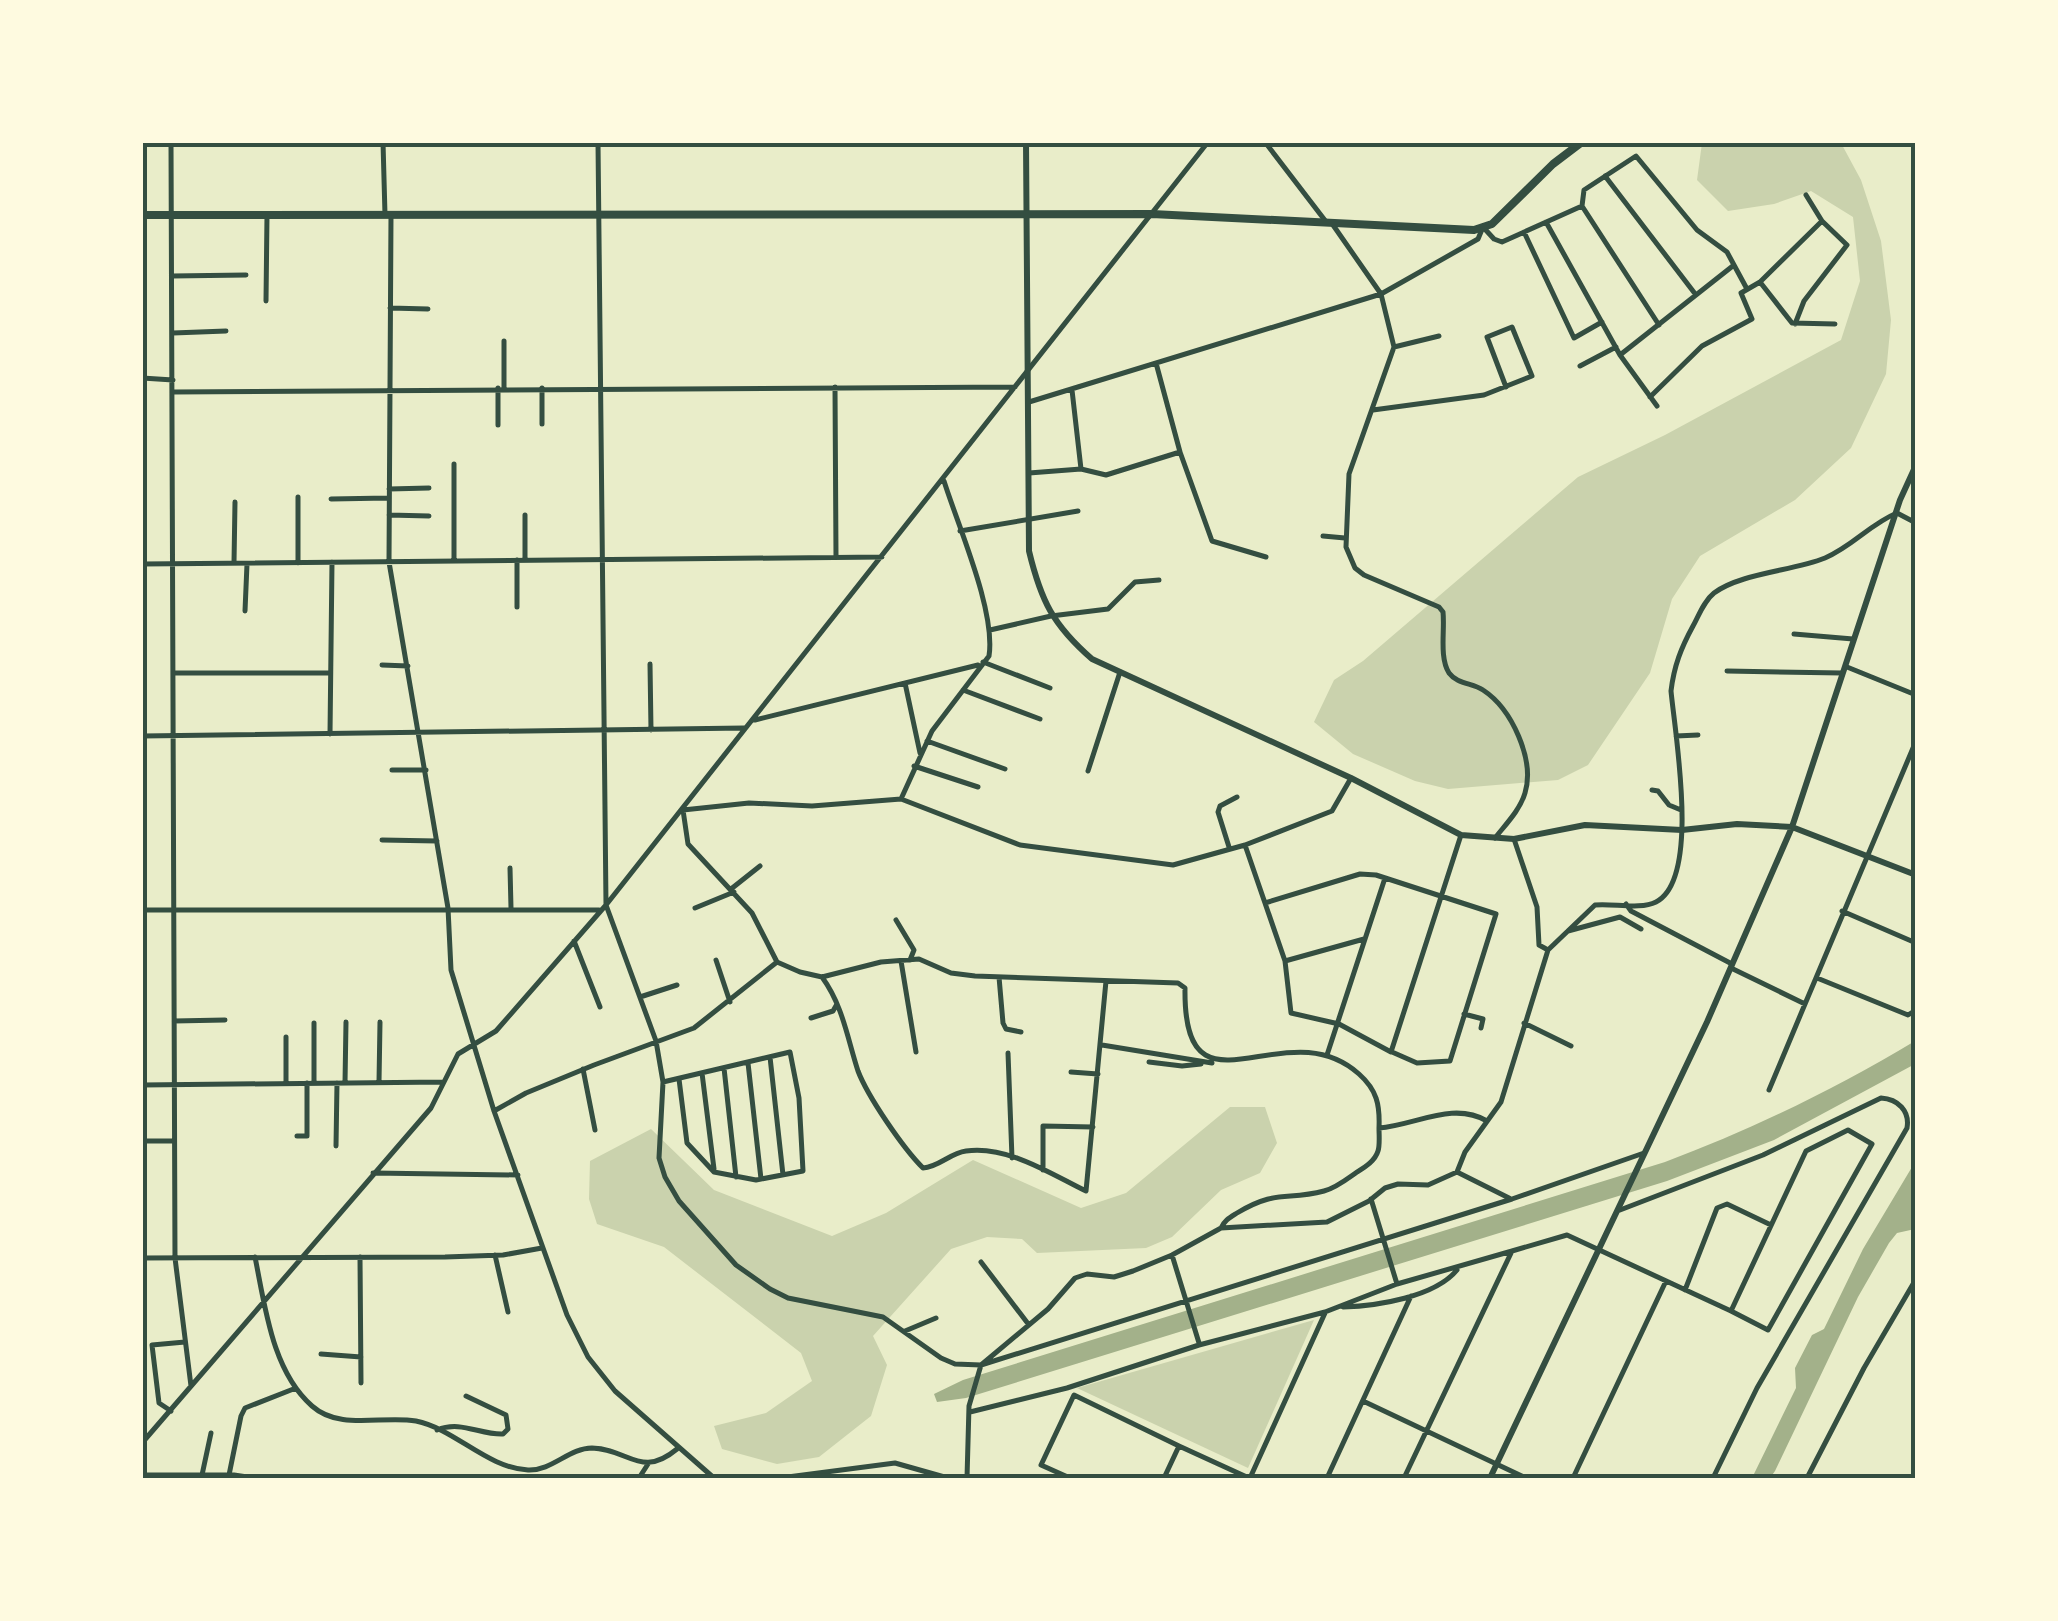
<svg xmlns="http://www.w3.org/2000/svg" width="2058" height="1621" font-family="'Open Sans',sans-serif">
<style>
.green{fill:#cad2ad}
.water{fill:#a3b18a}
.lines{fill:none;stroke-linecap:round;stroke-linejoin:round}
.minor{stroke:#344e41;stroke-width:5}
.tertiary{stroke:#344e41;stroke-width:6}
.secondary{stroke:#344e41;stroke-width:8}
.neatline{fill:none;stroke:#344e41;stroke-width:4}
</style>
<rect width="100%" height="100%" fill="#e9edc9"/>
<path class="green" d="M1702,143H1841L1861,180L1881,241L1891,320L1886,374L1851,448L1795,500L1700,556L1672,599L1650,673L1588,765L1558,780L1448,789L1415,781L1353,754L1314,722L1334,680L1363,661L1578,477L1665,435L1841,340L1860,281L1853,217L1811,191L1774,204L1728,211L1697,180Z
M1230,1107H1265L1277,1143L1260,1173L1221,1190L1172,1237L1146,1248L1037,1253L1022,1239L987,1237L951,1249L873,1336L887,1365L871,1416L819,1457L777,1464L722,1449L714,1426L766,1413L812,1381L801,1353L664,1247L597,1224L589,1199L590,1161L651,1129L714,1190L832,1236L886,1213L973,1160L1081,1208L1126,1193Z
M1314,1320L1248,1468L1077,1388Z"/>
<path class="water" d="M1915,1041V1064L1774,1140L1667,1181L966,1398L937,1402L934,1394L963,1380L1665,1162C1753,1129 1835,1089 1915,1041Z
M1915,1162V1229L1897,1233L1889,1243L1858,1297L1775,1471L1770,1478H1752L1796,1388L1795,1368L1812,1335L1824,1329L1863,1249Z"/>
<g class="lines">
<path class="minor" d="M171,142L175,1258L191,1386
M383,142L385,215
M598,142L606,905L656,1041L663,1082L659,1158L665,1177L679,1201L736,1265L770,1289L788,1298L883,1317L941,1358L955,1364L981,1365L1512,1199L1644,1153
M1265,142L1327,223
M1605,176L1696,295
M1582,206L1659,325
M391,215L389,562L448,908L451,970L494,1111L567,1315L588,1357L615,1391L714,1478
M1333,225L1381,294L1394,347L1349,474L1346,547L1355,568L1364,575L1439,607L1443,612C1445,630 1439,657 1449,673C1457,684 1473,683 1483,690C1512,709 1535,760 1525,793C1520,810 1506,824 1495,838
M1524,232L1574,338L1602,322
M1734,265L1747,289
M172,276L246,275
M1760,282L1792,323L1835,324
M266,301L267,215
M390,308L428,309
M1795,324L1804,301L1847,245L1822,221
M173,333L226,331
M1394,347L1439,336
M1620,355L1657,406
M1580,366L1616,347
M142,378L173,380
M835,387L836,557
M498,388V425
M504,388V341
M173,392L1015,387
M1650,397L1702,346L1752,319L1741,293L1760,282L1822,221L1806,195
M1029,402L1381,294L1478,239L1483,227L1494,239L1502,242L1582,206L1584,190L1636,156L1697,230L1727,252L1734,265L1620,355L1546,222
M1373,410L1484,395L1532,376L1512,327L1487,337L1506,387
M542,424V388
M1180,452L1212,541L1266,557
M454,464V561
M1081,469L1106,475L1180,452L1156,363
M1029,473L1081,469L1072,390
M389,489L429,488
M331,499L388,498
M389,515L429,516
M525,515V560
M960,531L1078,511
M1323,536L1345,538
M517,560V607
M234,563L235,502
M298,563V497
M142,564L882,557
M245,611L247,564
M990,630L1051,616L1108,609L1135,582L1159,580
M1794,634L1853,639
M983,662L1050,688
M650,664L651,730
M382,665L408,666
M1847,667L1916,695
M1727,671L1842,673
M173,673H330
M905,683L920,753
M963,690L1040,719
M755,720L978,665
M330,734L332,562
M142,736L744,728
M1676,736L1698,735
M927,741L1005,769
M914,766L978,787
M392,770H426
M1088,771L1120,672
M1652,790L1658,791L1669,805L1681,810
M901,799L932,731L989,656C996,611 958,526 944,481
M1514,839L1537,907L1539,945L1548,950
M382,840L437,841
M1245,845L1285,961L1291,1013L1339,1024L1391,1052L1461,835
M1229,847L1218,812L1220,806L1237,797
M510,868L511,908
M731,889L760,866
M1265,903L1360,874L1376,875L1496,914L1450,1061L1417,1063L1392,1052
M1626,904L1631,911L1732,964
M695,908L734,892
M142,910H599
M1842,911L1916,943
M896,920L914,950L910,960
M1568,931L1620,917L1641,929
M574,941L600,1007
M716,960L730,1002
M901,961L916,1052
M1285,961L1364,939
M1731,968L1805,1004L1916,741
M822,977C843,1006 847,1037 858,1071C868,1097 903,1148 923,1168C939,1167 950,1153 966,1151C1007,1145 1051,1174 1086,1191L1106,981
M999,977L1003,1023L1006,1029L1021,1032
M1817,978L1908,1015L1916,1010
M640,997L677,985
M1464,1014L1483,1019L1481,1028
M811,1018L833,1011L837,1004
M174,1021L225,1020
M1524,1023L1571,1046
M1102,1045L1212,1063
M1008,1053L1012,1158
M1327,1055L1385,878
M770,1057L783,1175
M1149,1062L1182,1066L1201,1064
M748,1063L761,1179
M724,1068L736,1177
M583,1069L595,1130
M1071,1072L1098,1074
M702,1073L714,1169
M379,1082L380,1022
M663,1082L790,1052L799,1098L803,1171L756,1180L714,1172L687,1143L679,1079
M286,1083V1037
M314,1083V1023
M345,1083L346,1022
M142,1085L443,1082
M1769,1090L1805,1004
M494,1111L526,1093L594,1065L694,1028L777,962
M1379,1128C1416,1125 1453,1101 1487,1121
M1848,1130L1872,1144L1768,1330L1731,1311L1806,1151Z
M297,1136H307V1083
M142,1141H174
M336,1146L337,1083
M1043,1170V1126L1093,1127
M1457,1172L1509,1198
M373,1173L518,1175
M1371,1199L1397,1284
M1620,1210L1763,1155L1881,1098C1898,1099 1910,1111 1907,1128L1757,1388L1713,1478
M1221,1228L1327,1222L1369,1201L1385,1188L1398,1184L1428,1185L1457,1172L1465,1152L1501,1102L1548,950L1595,905C1613,903 1640,910 1656,902C1701,879 1675,734 1671,691C1674,666 1681,648 1693,626C1699,615 1704,601 1714,593C1741,573 1793,571 1825,558C1853,546 1870,524 1897,513L1916,523
M495,1255L508,1312
M1172,1255L1199,1343
M255,1257C265,1306 272,1371 312,1406C340,1431 382,1415 416,1421C455,1429 487,1468 528,1470C552,1471 569,1448 592,1448C629,1449 641,1479 677,1449
M360,1257L361,1383
M142,1258L445,1257L503,1255L542,1248
M981,1262L1029,1325
M1685,1290L1717,1208L1727,1204L1771,1225
M1343,1307C1377,1306 1435,1297 1457,1270
M905,1331L936,1318
M321,1354L361,1357
M1363,1401L1526,1478
M171,1411L159,1403L152,1345L185,1342
M970,1412L1067,1388L1199,1345L1325,1312L1397,1284L1512,1251
M437,1430C461,1420 480,1435 503,1434L508,1429L506,1415L466,1396
M142,1443L431,1108L458,1054L496,1031L606,905L1208,142
M1179,1446L1249,1478
M142,1475H234L254,1478
M202,1475L211,1433
M229,1475L241,1416L245,1408L296,1388
M639,1478L648,1464
M780,1478L895,1463L948,1478
M967,1478L969,1406L981,1365L1048,1309L1075,1278L1087,1274L1114,1277L1133,1271L1172,1255L1221,1228C1225,1220 1229,1218 1237,1213C1277,1189 1286,1201 1324,1191C1336,1188 1347,1179 1357,1172C1365,1167 1375,1161 1378,1151C1380,1145 1379,1135 1379,1128C1380,1105 1377,1090 1359,1074C1284,1007 1183,1129 1185,988L1178,983L975,976L951,973L919,959L881,962L822,977L800,972L777,962L752,913L688,844L683,810L749,803L812,806L901,799L1020,845L1173,865L1245,845L1332,811L1351,778
M1070,1478L1041,1465L1074,1395L1179,1446L1164,1478
M1250,1478L1325,1313
M1327,1478L1411,1296
M1404,1478L1512,1251L1567,1235L1731,1311
M1573,1478L1666,1281
M1807,1478L1864,1368L1916,1279"/>
<path class="tertiary" d="M1026,142L1029,551C1041,601 1053,625 1092,659L1351,778L1461,835L1514,839L1585,825L1682,830L1737,824L1792,827L1916,875
M1490,1478L1707,1022L1792,827L1900,500L1916,465"/>
<path class="secondary" d="M142,215L1152,214L1474,230L1492,224L1553,164L1582,142"/>
</g>
<rect width="2058" height="1621" fill="none" stroke="#fefae0" stroke-width="290"/>
<rect x="145" y="145" width="1768" height="1331" class="neatline"/>
</svg>
